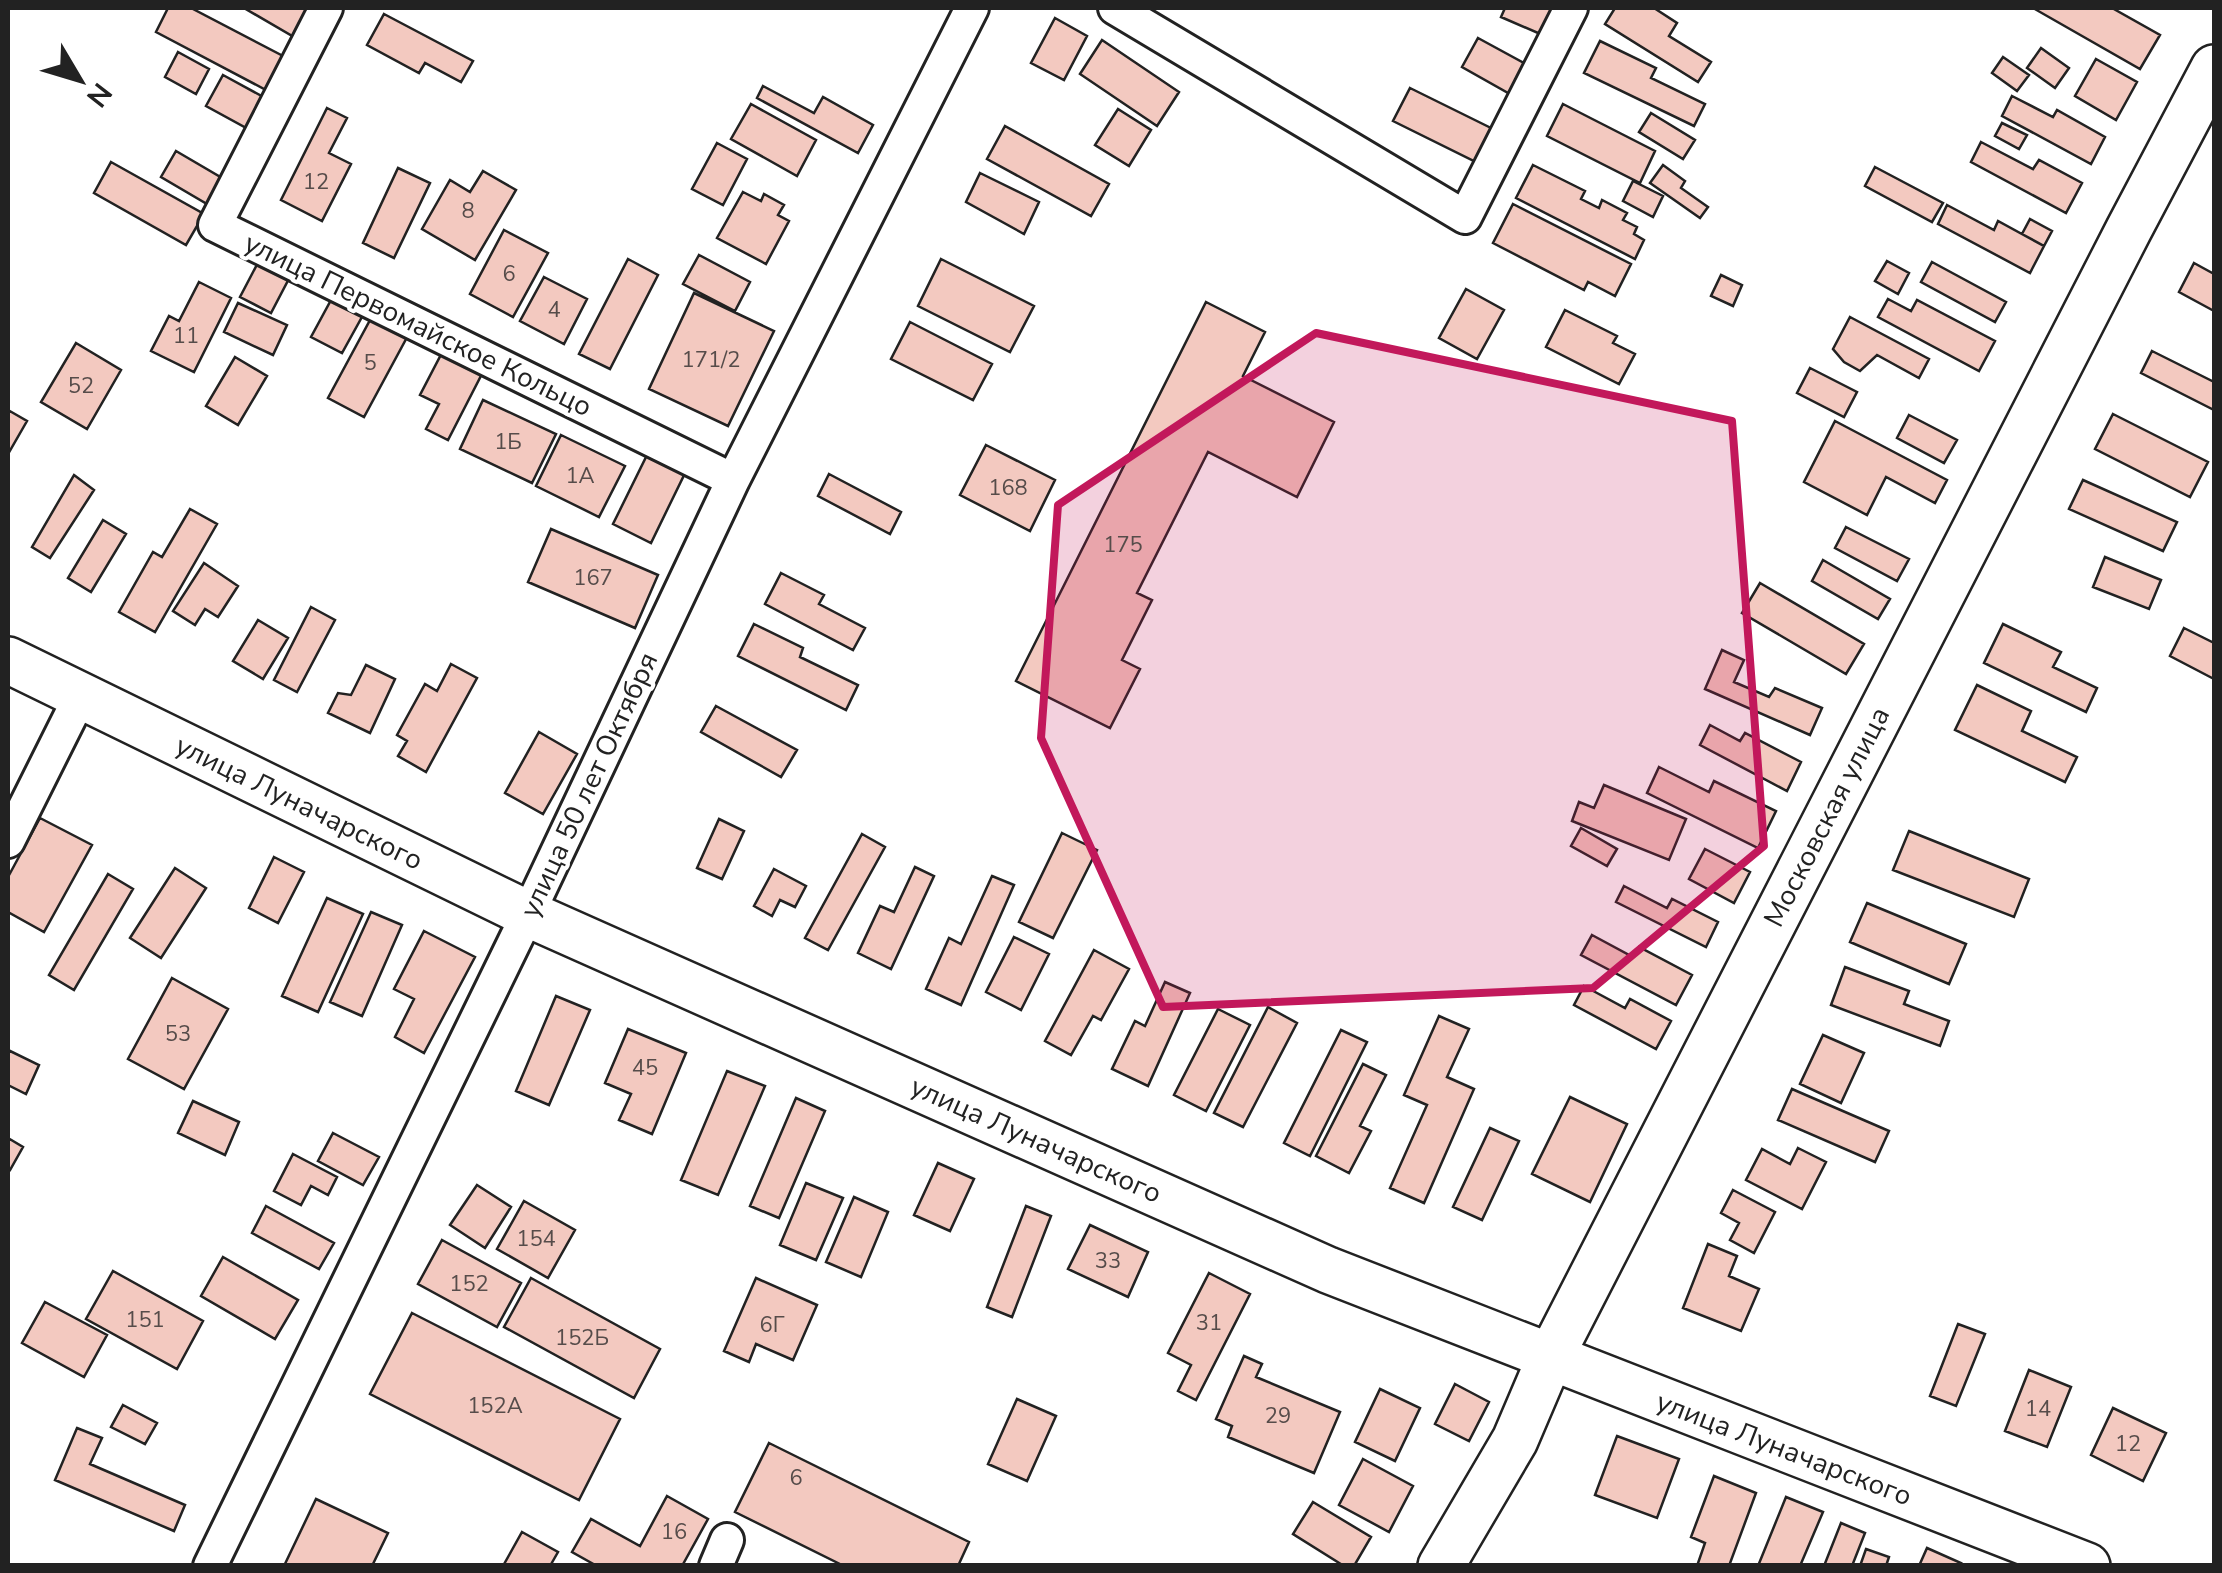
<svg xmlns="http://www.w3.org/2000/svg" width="2222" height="1573" font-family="'Nunito Sans',sans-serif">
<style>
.building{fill:#f3c9c0;stroke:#222;stroke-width:2.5}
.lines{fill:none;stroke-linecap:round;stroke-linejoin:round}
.street-casing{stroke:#222;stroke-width:38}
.secondary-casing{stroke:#222;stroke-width:50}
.street{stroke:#fff;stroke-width:32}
.secondary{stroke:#fff;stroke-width:45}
.marked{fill:#c2185b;fill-opacity:0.2;stroke:#c2185b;stroke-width:8;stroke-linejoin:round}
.labels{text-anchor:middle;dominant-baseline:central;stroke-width:8;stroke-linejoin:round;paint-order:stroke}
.number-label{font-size:22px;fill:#564c4a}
.street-label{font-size:28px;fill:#222;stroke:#fff}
</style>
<rect width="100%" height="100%" fill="#fff"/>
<path class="building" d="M168,8H191L283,56L266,90L156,32Z
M244,8H311L294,37Z
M1505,8H1558L1545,36L1501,17Z
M1615,8H1654L1677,23L1669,36L1711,62L1698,82L1605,24Z
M2033,8H2112L2160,35L2140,69Z
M384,14L473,61L461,82L425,63L419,73L367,45Z
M1055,18L1087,36L1064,80L1031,63Z
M1478,38L1533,68L1517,98L1462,67Z
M1102,40L1179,92L1157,126L1080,74Z
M1600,41L1656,68L1651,78L1705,104L1694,126L1584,73Z
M2041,48L2069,68L2055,88L2027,68Z
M178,52L209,69L196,94L165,77Z
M2003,57L2029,75L2017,91L1992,73Z
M2096,59L2137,82L2116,120L2075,96Z
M223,75L267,99L250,130L206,106Z
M763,86L814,113L823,97L873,125L858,153L757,98Z
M1410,88L1495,130L1478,163L1393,121Z
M2012,96L2053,117L2057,110L2105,137L2091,164L2002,116Z
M751,104L816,140L797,176L731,139Z
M1563,104L1655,151L1640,183L1547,136Z
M327,108L347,118L329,153L351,164L322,221L281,200Z
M1118,109L1151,130L1129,166L1095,145Z
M1651,113L1695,140L1683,159L1639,132Z
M2002,123L2027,135L2019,149L1995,136Z
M1005,126L1109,184L1091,216L987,159Z
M1981,142L2033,169L2039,160L2082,183L2066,213L1971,162Z
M717,143L747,159L723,205L692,189Z
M176,151L222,178L207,204L161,177Z
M111,162L204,214L186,245L94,193Z
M1533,165L1585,191L1581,199L1599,208L1602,200L1627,213L1623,220L1637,227L1634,234L1644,240L1635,259L1516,198Z
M1663,165L1685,181L1681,188L1708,207L1700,218L1650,183Z
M1875,167L1943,203L1932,222L1865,186Z
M398,168L430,183L394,258L363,243Z
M483,171L516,190L475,260L422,229L450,180L470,192Z
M980,173L1039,202L1024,234L966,202Z
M1633,181L1663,196L1653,217L1623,201Z
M743,192L761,201L764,194L784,205L778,215L789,221L766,264L717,238Z
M1513,204L1631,264L1615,296L1588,282L1584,290L1493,243Z
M1947,205L1994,230L1998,221L2044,246L2030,273L1938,224Z
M2030,219L2052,231L2044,246L2022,234Z
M504,230L548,253L513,317L470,294Z
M263,253L294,269L271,313L240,297Z
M699,255L750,282L735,311L683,284Z
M628,259L658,275L610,369L579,354Z
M941,259L1034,306L1010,352L918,306Z
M1887,261L1909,273L1898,294L1875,281Z
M1932,262L2006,302L1995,322L1921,282Z
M2194,263L2214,274V311L2179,292Z
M1721,275L1742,285L1733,306L1711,296Z
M544,277L587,299L564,344L520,321Z
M199,282L231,298L194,372L151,351L169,316L179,321Z
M337,289L368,306L342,353L311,337Z
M1466,289L1504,310L1477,359L1439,338Z
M694,293L774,331L728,426L649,389Z
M1888,299L1911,311L1917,300L1995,341L1979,371L1878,317Z
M1206,302L1265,332L1243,376L1334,422L1297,497L1208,452L1137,593L1152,600L1122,660L1140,669L1110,728L1016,681Z
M238,303L287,325L273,355L224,332Z
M376,309L412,328L364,417L328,398Z
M1565,310L1617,336L1613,343L1635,354L1619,384L1546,347Z
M1850,317L1929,359L1919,378L1877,355L1860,371L1844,362L1833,349Z
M910,322L992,364L973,400L891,359Z
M76,343L121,370L87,429L41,402Z
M446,345L486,366L448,440L426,429L439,404L420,395Z
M2152,351L2214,382V410L2141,373Z
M235,357L267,376L238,425L206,406Z
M1810,368L1857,392L1844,417L1797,393Z
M483,400L556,434L532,483L460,449Z
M8,410L27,421L8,454Z
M2113,414L2208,462L2190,497L2095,449Z
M1909,415L1957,440L1944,463L1897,438Z
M1835,421L1947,480L1935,503L1886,477L1867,515L1804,482Z
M561,435L625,466L599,517L536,486Z
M986,445L1055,480L1030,531L960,495Z
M650,449L688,467L651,543L613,524Z
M829,474L901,512L890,534L818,496Z
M74,475L94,490L50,558L32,547Z
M2083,480L2177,522L2163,551L2069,509Z
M190,509L217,524L155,632L119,612L153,552L162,557Z
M103,520L126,534L91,592L68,578Z
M1846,527L1909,559L1897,581L1835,548Z
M551,529L658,575L635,628L528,582Z
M2105,557L2161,580L2149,609L2093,587Z
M1823,560L1890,599L1878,619L1812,581Z
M204,563L238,586L218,617L205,609L195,625L173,611Z
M781,573L824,595L819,604L865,628L853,650L765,604Z
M1760,583L1864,644L1846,674L1742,613Z
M311,607L335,620L297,692L274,680Z
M258,620L288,638L263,679L233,661Z
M754,624L803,648L800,657L858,685L846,710L738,656Z
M2003,624L2061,652L2053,667L2097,688L2086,712L1984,663Z
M2184,628L2214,643V679L2170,656Z
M1722,650L1744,660L1734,682L1769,697L1775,688L1822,708L1810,735L1705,689Z
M451,664L477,678L426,772L398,756L407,741L397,735L425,684L437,691Z
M366,665L395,679L370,733L328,713L338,693L351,695Z
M1977,685L2031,711L2022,731L2077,757L2065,782L1955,730Z
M716,706L797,750L781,777L701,732Z
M1710,725L1740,741L1745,733L1801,762L1787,791L1700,745Z
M539,732L577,754L543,814L505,793Z
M1659,767L1709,792L1714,781L1776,811L1758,848L1647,793Z
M1604,785L1686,819L1669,860L1572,821L1579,802L1594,808Z
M40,818L92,845L44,932L8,912V877Z
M719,819L744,831L722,879L697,868Z
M1581,828L1617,849L1607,866L1571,846Z
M1909,831L2029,879L2014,917L1893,870Z
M1062,833L1097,850L1053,938L1019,922Z
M862,834L885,847L828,950L805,938Z
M1705,849L1750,872L1734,903L1689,879Z
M274,857L304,872L278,923L249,908Z
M915,867L934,876L891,969L858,953L880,906L894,912Z
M175,868L206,888L161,958L130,938Z
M774,869L806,886L795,907L780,900L772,916L754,906Z
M108,874L133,889L74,990L49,975Z
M992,876L1014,885L961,1005L926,989L949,938L961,944Z
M1624,886L1667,908L1672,899L1718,922L1706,947L1616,902Z
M327,898L363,914L318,1012L282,996Z
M1867,903L1966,944L1949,984L1850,942Z
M371,912L402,925L362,1016L330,1002Z
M424,931L475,957L424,1053L395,1037L414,999L394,989Z
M1592,935L1633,957L1639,947L1692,975L1676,1005L1581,955Z
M1014,937L1049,954L1021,1010L986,992Z
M1094,950L1129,969L1101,1020L1093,1016L1071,1055L1045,1041Z
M1845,967L1909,991L1904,1004L1949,1021L1940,1046L1831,1005Z
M172,978L228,1009L184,1089L128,1059Z
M1165,982L1190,993L1148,1086L1112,1069L1135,1021L1145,1026Z
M1584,986L1625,1008L1630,999L1671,1021L1656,1049L1574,1005Z
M556,996L590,1010L549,1105L516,1091Z
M1268,1007L1297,1023L1243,1127L1214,1113Z
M1218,1009L1250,1025L1206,1111L1174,1095Z
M1439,1016L1469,1029L1447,1077L1474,1089L1424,1203L1390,1188L1427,1105L1404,1095Z
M628,1029L686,1053L652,1134L619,1120L631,1094L605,1083Z
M1341,1030L1367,1042L1310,1156L1284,1143Z
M1823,1035L1864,1053L1841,1103L1800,1084Z
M8,1050L39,1065L26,1094L8,1085Z
M1363,1064L1386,1075L1360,1126L1371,1131L1349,1173L1316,1156Z
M727,1071L765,1086L718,1195L681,1180Z
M1792,1089L1889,1131L1875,1162L1778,1120Z
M1570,1097L1627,1124L1590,1202L1532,1174Z
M796,1098L825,1111L779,1218L750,1206Z
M193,1101L239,1122L225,1155L178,1133Z
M1490,1128L1519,1141L1482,1220L1453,1207Z
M333,1133L379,1157L363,1185L318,1161Z
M8,1138L23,1147L10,1170L8,1169Z
M1798,1148L1826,1162L1802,1209L1746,1180L1762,1149L1790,1164Z
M293,1154L337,1177L328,1195L311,1186L301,1205L274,1191Z
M938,1163L974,1179L950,1231L914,1215Z
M806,1183L843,1198L816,1260L780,1245Z
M477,1185L511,1207L485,1248L450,1225Z
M1733,1190L1775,1212L1754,1253L1730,1240L1739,1223L1721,1213Z
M854,1197L888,1212L861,1277L826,1262Z
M524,1201L575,1230L548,1278L497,1249Z
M266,1206L334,1243L319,1269L252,1233Z
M1026,1206L1051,1216L1012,1317L987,1307Z
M1090,1225L1148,1252L1128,1297L1068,1269Z
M442,1240L521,1283L497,1327L418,1284Z
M1708,1244L1737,1256L1729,1276L1759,1289L1741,1331L1683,1308Z
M223,1257L298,1300L275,1339L201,1296Z
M113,1271L203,1321L177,1369L86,1319Z
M1209,1273L1250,1294L1196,1400L1178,1391L1191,1365L1168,1353Z
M531,1278L660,1349L634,1398L504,1327Z
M756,1278L817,1305L793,1360L756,1344L749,1362L724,1351Z
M45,1302L107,1335L84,1377L22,1343Z
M412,1313L620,1419L579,1500L370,1394Z
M1958,1324L1985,1334L1956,1406L1930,1396Z
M1244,1356L1262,1364L1256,1377L1340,1412L1314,1473L1228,1437L1232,1426L1216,1419Z
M2029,1370L2071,1387L2047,1447L2005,1431Z
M1455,1384L1489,1402L1469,1441L1435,1424Z
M1380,1389L1420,1408L1395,1461L1355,1442Z
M1017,1399L1056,1416L1027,1481L988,1464Z
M123,1405L157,1423L145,1444L111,1427Z
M2113,1408L2166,1433L2143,1481L2091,1455Z
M77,1428L102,1438L90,1464L185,1505L174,1531L55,1480Z
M1617,1436L1679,1459L1657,1518L1595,1495Z
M769,1443L969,1542L958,1566H844L735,1512Z
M1363,1459L1413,1486L1389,1532L1339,1505Z
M1714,1476L1756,1493L1729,1566H1697L1705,1543L1691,1537Z
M667,1496L708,1519L682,1566H597L572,1552L591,1519L640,1546Z
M1786,1497L1823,1512L1800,1566H1758Z
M316,1499L388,1533L372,1566H284Z
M1313,1502L1371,1537L1354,1566H1344L1293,1534Z
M1841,1523L1865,1533L1852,1566H1824Z
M522,1532L558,1552L550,1566H503Z
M1927,1548L1961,1563L1959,1566H1919Z
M1866,1549L1889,1557L1886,1566H1860Z"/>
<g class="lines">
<defs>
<path id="street" d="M326,8L215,225L733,480
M1115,8L1465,217L1571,8
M8,841L80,697
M210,1566L528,914L733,480L972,8
M716,1566L727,1540"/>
<path id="secondary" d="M8,660L528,914L1328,1270L2087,1566
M1441,1566L1515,1440L1550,1358L2129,229L2214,68"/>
</defs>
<use href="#street" class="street-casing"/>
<use href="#secondary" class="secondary-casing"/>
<use href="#street" class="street"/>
<use href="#secondary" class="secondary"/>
</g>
<path class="marked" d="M1316,333L1732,421L1764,846L1593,988L1163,1007L1041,738L1058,505Z"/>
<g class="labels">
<g class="number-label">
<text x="316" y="182">12</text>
<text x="468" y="211">8</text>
<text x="509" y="274">6</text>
<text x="554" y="310">4</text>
<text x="186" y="336">11</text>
<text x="711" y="360">171/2</text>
<text x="370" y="363">5</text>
<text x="81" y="386">52</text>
<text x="508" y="442">1Б</text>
<text x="580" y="476">1А</text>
<text x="1008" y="488">168</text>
<text x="1123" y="545">175</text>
<text x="593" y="578">167</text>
<text x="178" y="1034">53</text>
<text x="645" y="1068">45</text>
<text x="536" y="1239">154</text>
<text x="1108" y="1261">33</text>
<text x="469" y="1284">152</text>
<text x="145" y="1320">151</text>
<text x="1209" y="1323">31</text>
<text x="772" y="1325">6Г</text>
<text x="582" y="1338">152Б</text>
<text x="495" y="1406">152А</text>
<text x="2038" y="1409">14</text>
<text x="1278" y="1416">29</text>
<text x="2128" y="1444">12</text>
<text x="796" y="1478">6</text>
<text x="674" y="1532">16</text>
</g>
<g class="street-label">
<text transform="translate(418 325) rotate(26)">улица Первомайское Кольцо</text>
<text transform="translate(589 785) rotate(-65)">улица 50 лет Октября</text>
<text transform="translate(299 803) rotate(26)">улица Луначарского</text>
<text transform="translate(1827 817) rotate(-63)">Московская улица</text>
<text transform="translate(1036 1140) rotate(24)">улица Луначарского</text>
<text transform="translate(1784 1449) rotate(21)">улица Луначарского</text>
</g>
</g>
<rect width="2222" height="1573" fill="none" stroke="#222222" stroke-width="20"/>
<g transform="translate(80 80) rotate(128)" stroke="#ffffff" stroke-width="8" paint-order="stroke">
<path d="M0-8L18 38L0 25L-18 38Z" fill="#222222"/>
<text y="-15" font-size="28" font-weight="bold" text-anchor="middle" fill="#222222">N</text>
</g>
</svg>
